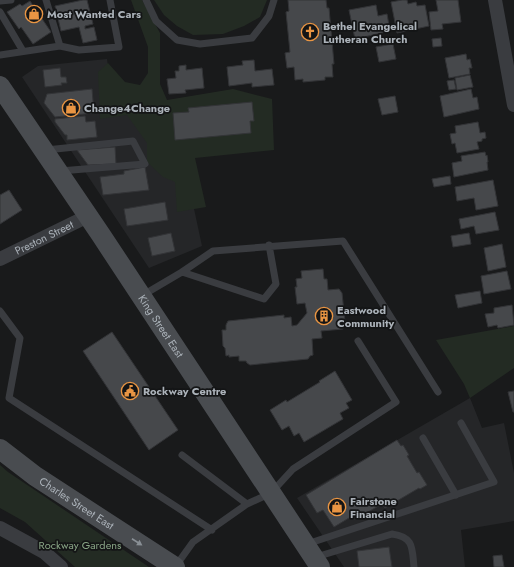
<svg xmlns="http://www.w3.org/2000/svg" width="514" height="567" font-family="Jost,sans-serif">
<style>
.built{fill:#252628}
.green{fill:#232b23}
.building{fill:#46484b;stroke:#333437}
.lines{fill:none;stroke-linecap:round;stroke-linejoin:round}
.service{stroke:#3a3c40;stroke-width:7}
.minor{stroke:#3a3c40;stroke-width:14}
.secondary{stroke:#494c50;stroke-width:20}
.oneway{fill:#898f95}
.labels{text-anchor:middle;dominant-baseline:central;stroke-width:3.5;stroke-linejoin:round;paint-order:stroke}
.poi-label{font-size:11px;font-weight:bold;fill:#acb3ba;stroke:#141516;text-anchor:start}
.street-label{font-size:11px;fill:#acb3ba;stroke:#141516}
.park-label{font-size:11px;fill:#88a485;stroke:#141516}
</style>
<rect width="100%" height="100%" fill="#191a1b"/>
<path class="built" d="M107,59L110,83L190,190L202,246L149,268L22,77L38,66Z
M470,398L482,428L504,423L514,473V521L461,530L465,567H344L297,498Z"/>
<path class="green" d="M131,0H142L160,33V84L167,100L233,89L272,99L274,150L195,158L206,207L177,212L175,182L163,177L147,162V143L127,115L100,119L98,72L108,63L125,82L140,85L148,73V47Z
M154,0H267L260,17L244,26L223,34L193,35L177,26L164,15Z
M514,326V368L470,398L464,384L436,340Z
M0,465L8,472L149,567H75L25,522L0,508Z"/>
<path class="building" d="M83,0H87L93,24L85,26V29L94,27L97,40L83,43L79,27L61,31L55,6Z
M288,0H326L327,8H329L334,64H332L333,77H325V80L303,82V79L295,80L294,67L287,68L285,53L290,52L286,12L289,11Z
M402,0H407L408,4L416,2L417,6L425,5L429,26L397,33L391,2Z
M436,0H458L461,22L442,24L443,29L431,30L429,12L438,11Z
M30,1L51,32L33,44L21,27L19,29L7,12L20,4L22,6Z
M376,5L378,16L387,14L390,31L355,39L349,10Z
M441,38L442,46L433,47L432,39Z
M393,44L396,59L379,62L376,47Z
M466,54L467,60L470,59L472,68H469L470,74L449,78L445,58Z
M254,60L255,71L272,69L274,85L252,87V83L229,86L227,67L243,65L242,61Z
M186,65V70L202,68L204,88L185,90L186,93L169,94L167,79L176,78L175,71H179V66Z
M60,68L61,77H66L67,83H61L62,85L45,87L43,70Z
M470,75L473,87L457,90L455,78Z
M454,80L456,89L449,90L447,81Z
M92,89L94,113L55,117L44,103L47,94Z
M471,89L473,98L477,97L479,109L444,117L440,96Z
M395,96L398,112L382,115L378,99Z
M252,102L254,121H250L251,133L175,140L173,113L189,112L188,108Z
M85,116L86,122L95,121L97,137L67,140V135H65L55,122V119Z
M478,122L480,133L485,132L486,138L482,139V141L477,142L479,149L457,153L455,143L452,144L450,134L456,133L455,126Z
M115,147L116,164L88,165L77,150Z
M485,152L486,156L487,155L488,162H487L488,170L454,177L452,163L462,161L461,156Z
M145,167L149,190L103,195L100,177L124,174V171Z
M450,176L451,184L434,187L432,179Z
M493,180L498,206L476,210L474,198L457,201L455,187Z
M9,190L22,210L0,224V195Z
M165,202L168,220L127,226L124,209Z
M495,212L499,230L476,234L474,226L461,229L459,219Z
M171,233L175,251L152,256L148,238Z
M469,233L471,244L453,247L451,236Z
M502,244L506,267L488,271L484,248Z
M323,269L324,279H327L328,290L339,289L342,293L345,322L343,325V329L321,331L322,338L312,339L313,355L310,356L308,359L250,365L247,363L246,361H239V356L229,357V355L226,356L225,348L223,346L222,330H226V325L228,321L284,315V318L291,317L292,326L297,325L307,313L305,303L297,304L295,287H297L296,279L302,278L301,271Z
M507,271L511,289L484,294L481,276Z
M480,291L482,303L458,308L455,295Z
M512,305L514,325L498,328L497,325L488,327L485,314L494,313V308Z
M112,332L178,430L149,450L83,351Z
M335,371L352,400L346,403L349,408L340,413L343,419L304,442L299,433L294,436L289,426L282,430L270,410L286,400L287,402L320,382L319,381Z
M514,391V412H513L508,392Z
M397,440L401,446L403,445L409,455L407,456L417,473L419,472L427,485L420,489L419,488L385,508L382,504L361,516L359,512L334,527L323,510L317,513L306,495Z
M389,547L392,567H359L357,551Z
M502,555L504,567H494L493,556Z"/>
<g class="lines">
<path class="service" d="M146,0L156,21L177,40L200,44L252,38L269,16L274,0
M0,1L11,0
M0,12L23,51
M60,46L79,50L119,47L110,0
M0,55L60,46L46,0
M46,150L133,141L145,164L60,171
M182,272L264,299L276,284L269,245
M143,295L182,272L213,251L343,241L438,392
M0,311L20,338L9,398L212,530
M423,438L456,495
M182,455L247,504
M307,544L494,482L461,423
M316,557L392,534C414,537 412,548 414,567
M175,567L193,542L247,504L271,493L293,469L396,402L358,341"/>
<g class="minor">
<path d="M495,0L514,105"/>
<path id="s1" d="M0,259L88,216"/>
<path d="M0,528L44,552L61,567"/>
</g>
<g class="secondary">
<path id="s2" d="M0,86L101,235L320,567"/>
<path id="s3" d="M0,449L35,476L175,567"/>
</g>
</g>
<defs><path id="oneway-solid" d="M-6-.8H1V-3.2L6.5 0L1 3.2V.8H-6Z"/></defs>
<use class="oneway" href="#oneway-solid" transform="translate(137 542) rotate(33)"/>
<defs>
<symbol id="shop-ring" viewBox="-11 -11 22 22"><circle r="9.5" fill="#141516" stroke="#e99543" stroke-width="1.5"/><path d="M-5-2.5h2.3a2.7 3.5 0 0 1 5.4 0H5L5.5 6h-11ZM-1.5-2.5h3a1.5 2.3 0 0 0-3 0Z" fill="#e99543"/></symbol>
<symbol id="church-ring" viewBox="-11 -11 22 22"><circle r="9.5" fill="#141516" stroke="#e99543" stroke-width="1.5"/><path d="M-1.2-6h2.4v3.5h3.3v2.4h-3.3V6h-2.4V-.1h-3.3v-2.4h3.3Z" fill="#e99543"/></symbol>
<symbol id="building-ring" viewBox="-11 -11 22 22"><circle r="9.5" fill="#141516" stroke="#e99543" stroke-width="1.5"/><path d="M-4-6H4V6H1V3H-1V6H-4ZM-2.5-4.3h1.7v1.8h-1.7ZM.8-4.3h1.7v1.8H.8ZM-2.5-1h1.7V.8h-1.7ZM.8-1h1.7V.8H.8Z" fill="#e99543"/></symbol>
<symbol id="civic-ring" viewBox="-11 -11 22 22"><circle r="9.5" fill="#141516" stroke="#e99543" stroke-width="1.5"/><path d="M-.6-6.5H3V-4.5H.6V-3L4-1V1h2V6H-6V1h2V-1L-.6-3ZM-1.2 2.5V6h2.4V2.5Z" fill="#e99543"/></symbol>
</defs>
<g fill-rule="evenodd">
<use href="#shop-ring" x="24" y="4" width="20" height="20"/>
<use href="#church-ring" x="300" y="22" width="20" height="20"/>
<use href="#shop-ring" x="61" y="98" width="20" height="20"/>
<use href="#building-ring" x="314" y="306" width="20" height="20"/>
<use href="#civic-ring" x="120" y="381" width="20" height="20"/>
<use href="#shop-ring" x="327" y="497" width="20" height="20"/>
</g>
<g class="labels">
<g class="poi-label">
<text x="47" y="14">Most Wanted Cars</text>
<text x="323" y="26">Bethel Evangelical<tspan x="323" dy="13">Lutheran Church</tspan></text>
<text x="84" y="108">Change4Change</text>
<text x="337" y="310">Eastwood<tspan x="337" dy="13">Community</tspan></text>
<text x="143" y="391">Rockway Centre</text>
<text x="350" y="501">Fairstone<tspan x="350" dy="13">Financial</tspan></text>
</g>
<g class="street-label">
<text stroke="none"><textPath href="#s1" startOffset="49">Preston Street</textPath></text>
<text stroke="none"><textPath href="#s2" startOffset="289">King Street East</textPath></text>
<text stroke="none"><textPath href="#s3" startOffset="94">Charles Street East</textPath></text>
</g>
<g class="park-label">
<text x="80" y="545">Rockway Gardens</text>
</g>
</g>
</svg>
